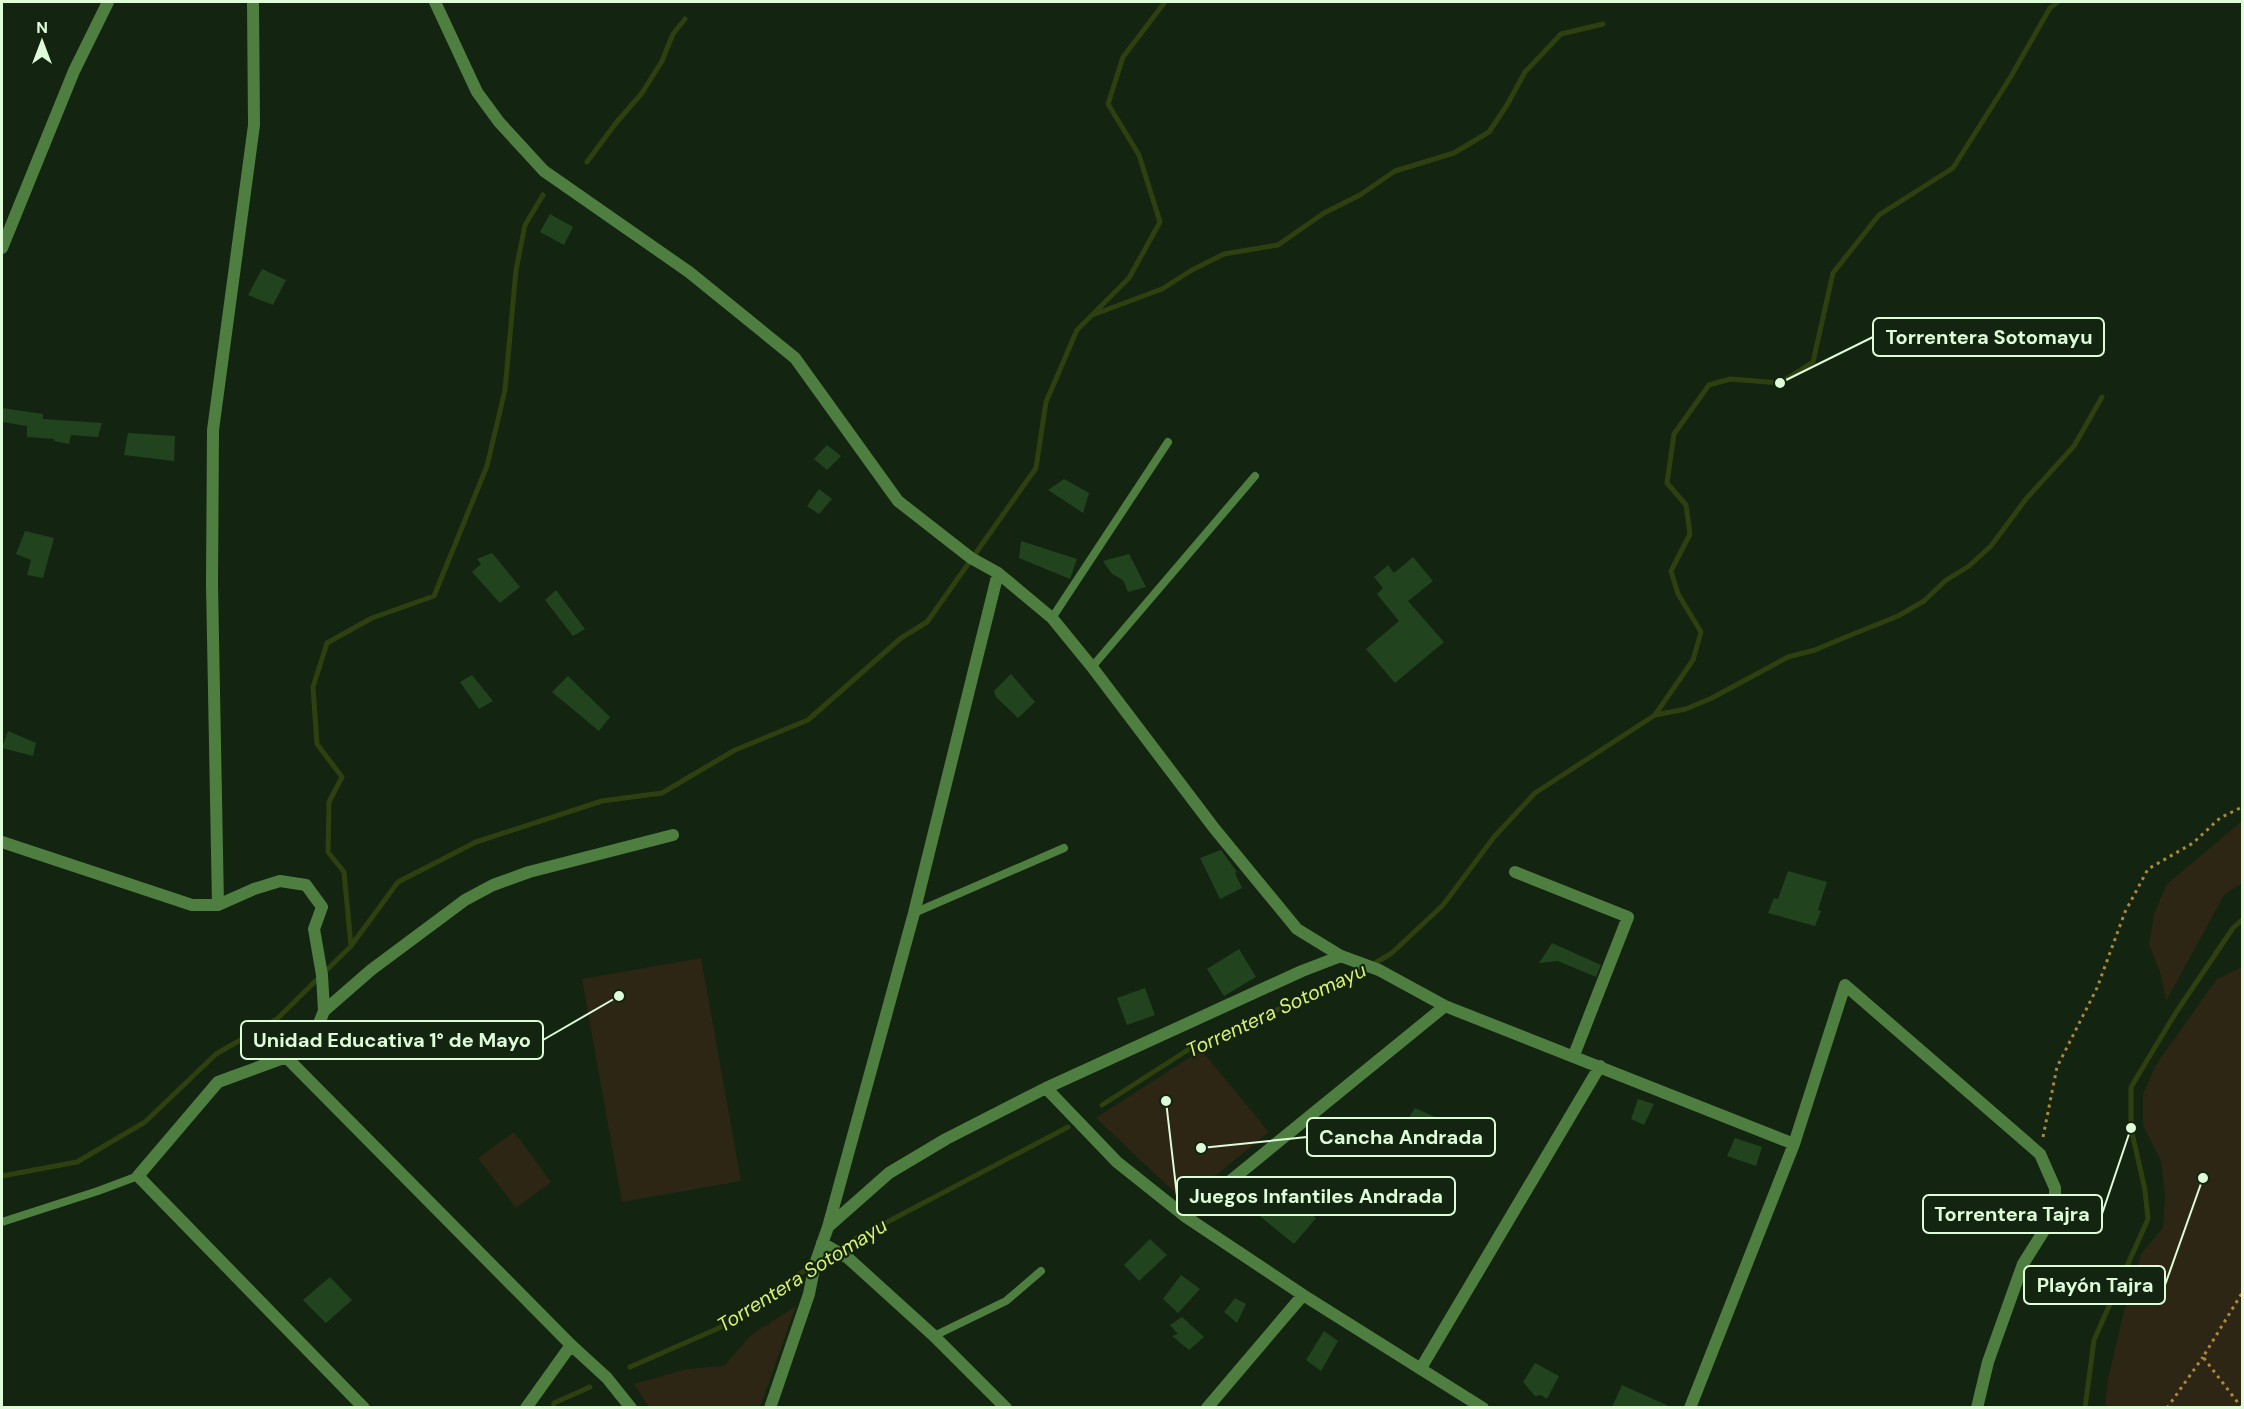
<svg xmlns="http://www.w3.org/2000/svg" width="2244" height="1409" font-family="'DM Sans',sans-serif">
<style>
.green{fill:#2e2615}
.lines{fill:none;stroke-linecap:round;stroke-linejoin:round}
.stream{stroke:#2e400f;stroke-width:5}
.building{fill:#21441f}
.path{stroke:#ad873a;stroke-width:3;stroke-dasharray:3 4.5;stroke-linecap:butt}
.service{stroke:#4f7f40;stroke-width:8}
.minor{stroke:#4f7f40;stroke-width:12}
.labels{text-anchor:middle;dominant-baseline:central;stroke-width:4.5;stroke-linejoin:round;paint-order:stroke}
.water-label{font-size:20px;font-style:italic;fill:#d9f26f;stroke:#132411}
.leader{fill:none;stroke:#defcd8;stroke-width:2}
.callout-dot{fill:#defcd8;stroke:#132411;stroke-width:2}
.callout{fill:#132411;stroke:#defcd8;stroke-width:2}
.callout-label{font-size:20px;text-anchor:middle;font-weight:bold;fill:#defcd8}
</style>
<rect width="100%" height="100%" fill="#132411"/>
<path class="green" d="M2242,821V883L2224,895L2166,1001L2161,975L2149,944L2154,915L2166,885Z
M701,958L741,1181L622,1202L582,979Z
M2242,967V1407H2105L2108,1379L2122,1319L2141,1254L2163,1228L2165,1195L2161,1161L2143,1125V1095L2155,1066L2217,979Z
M1201,1050L1269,1132L1184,1201L1096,1118Z
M514,1132L551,1182L516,1208L478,1158Z
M796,1306L760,1407H649L634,1384L687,1369L724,1366L751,1335Z"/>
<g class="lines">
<path class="stream" d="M587,162L616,123L642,93L662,61L673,34L685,19
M1095,314L1162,289L1192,270L1224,254L1278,245L1324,213L1360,195L1395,171L1454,153L1489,132L1507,105L1525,72L1561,34L1603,24
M1655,715L1686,709L1712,698L1788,657L1815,650L1841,639L1898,616L1924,601L1945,581L1969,566L1991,546L2026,499L2074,446L2102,397
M351,946L344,872L328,852L329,802L342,777L317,744L313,687L327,643L372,618L434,596L487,466L505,390L516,270L525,225L543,195
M1102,1105L1194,1046L1348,979L1392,953L1443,905L1494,837L1535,793L1655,715L1693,660L1701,632L1678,594L1671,571L1690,534L1686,505L1667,483L1674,434L1709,385L1730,379L1780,383L1813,362L1833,273L1879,215L1953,168L2010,78L2050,8L2058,2
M2,1176L77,1162L145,1122L216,1054L277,1019L351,946L398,882L476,842L602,801L662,793L735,750L808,720L901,638L927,622L1036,468L1046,402L1077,330L1129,278L1160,222L1139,155L1108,104L1123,57L1165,2
M630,1367L719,1328L774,1290L855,1239L1068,1127
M553,1408L554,1403L590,1387
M2085,1408L2094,1340L2148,1219L2145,1190L2131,1128V1087L2175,1014L2233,928L2242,920"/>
</g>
<path class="building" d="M550,214L573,227L564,245L540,232Z
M262,269L286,280L273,305L248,295Z
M2,408L43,414V419L102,423L98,437L71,435L69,444L54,441V439L27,437V426L2,422Z
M128,433L175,436L174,461L124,455Z
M827,445L841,456L827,470L814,459Z
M1064,479L1089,493L1083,513L1048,490Z
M819,489L832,499L819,514L807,506Z
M25,531L54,538L43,578L27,575L31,560L16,554Z
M1021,541L1077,559L1070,579L1019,558Z
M492,553L520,587L500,603L472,572L481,564L477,559Z
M1129,554L1146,587L1128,592L1123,580L1112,574L1103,561Z
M1413,557L1433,581L1408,601L1444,642L1395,683L1366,649L1399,621L1377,594L1383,588L1374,577L1388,565L1394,573Z
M556,590L585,629L573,636L545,600Z
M1011,674L1035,702L1018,718L996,697L994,691Z
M472,675L493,701L479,709L460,682Z
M568,676L610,717L599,731L552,692Z
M8,731L36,743L33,756L2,748Z
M1221,850L1237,872L1235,873L1242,888L1220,899L1200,858Z
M1788,871L1827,882L1818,910L1821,911L1815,926L1768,913L1774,898L1778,899Z
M1552,943L1601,965L1596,977L1558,961L1539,963Z
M1239,949L1256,977L1224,996L1207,969Z
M1145,988L1155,1015L1127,1025L1117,998Z
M1638,1099L1654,1104L1644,1125L1631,1119Z
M1415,1108L1457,1127L1454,1136L1431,1131L1429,1141L1414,1135L1418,1125L1406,1122Z
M1735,1138L1762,1147L1756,1166L1727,1156Z
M1277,1186L1316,1218L1294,1244L1251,1209Z
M1150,1239L1167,1255L1139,1281L1124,1265Z
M1181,1275L1200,1289L1178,1313L1163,1299Z
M330,1277L352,1300L326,1323L303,1300Z
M1235,1298L1246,1304L1237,1323L1224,1312Z
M1182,1317L1204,1337L1189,1350L1172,1336L1178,1334L1170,1325Z
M1324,1331L1338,1341L1321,1371L1306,1360Z
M1535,1363L1559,1376L1547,1399L1541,1395L1535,1396L1523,1382Z
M1622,1385L1671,1407H1612Z"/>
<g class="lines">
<path class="path" d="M2043,1137L2057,1067L2097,988L2125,912L2148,869L2193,843L2220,818L2242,807
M2167,1408L2203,1357
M2242,1408L2203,1357L2242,1293"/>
<path class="service" d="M1052,618L1168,442
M1092,667L1255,476
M914,913L1064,848
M2,1222L98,1191L138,1176
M934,1336L1006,1301L1041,1271"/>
<path class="minor" d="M435,2L477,92L499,122L544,171L689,272L795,358L898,501L971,558L998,573L1052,618L1092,667L1214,828L1297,929L1341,956L1379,970L1445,1006L1794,1144
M2,248L74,71L108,2
M2,842L192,905H218L254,889L280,881L306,885L322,907L314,929L322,975L324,1011
M1515,872L1628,917L1574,1055
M218,905L212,584L213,430L254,125L253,2
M286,1057L571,1345L607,1378L631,1408
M1046,1088L1117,1162L1186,1217L1303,1295L1483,1408
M1186,1217L1445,1006
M829,1226L889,1173L946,1139L1046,1088L1302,971L1341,956
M822,1243L848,1258L934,1336L1006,1408
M1421,1368L1600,1066
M364,1408L138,1176L218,1082L286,1057L311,1043L324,1011L371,970L465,900L493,885L529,872L673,835
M526,1408L571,1345
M770,1408L809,1294L815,1264L828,1227L914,913L998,573
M1207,1408L1303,1295
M1690,1408L1794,1144L1845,985L2040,1154L2055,1188V1213L2023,1264L1988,1362L1977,1408"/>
</g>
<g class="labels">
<g class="water-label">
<text transform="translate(1276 1010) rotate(-25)">Torrentera Sotomayu</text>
<text transform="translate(802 1275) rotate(-32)">Torrentera Sotomayu</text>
</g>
</g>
<path class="leader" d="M1780 383L1873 337M619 996L543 1040M1201 1148L1307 1137M1166 1101L1177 1196M2131 1128L2102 1214M2203 1178L2165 1285"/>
<g class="callout-dot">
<circle cx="1780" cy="383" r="6"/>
<circle cx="619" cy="996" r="6"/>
<circle cx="1201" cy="1148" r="6"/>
<circle cx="1166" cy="1101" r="6"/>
<circle cx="2131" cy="1128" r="6"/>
<circle cx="2203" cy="1178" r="6"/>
</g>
<g class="callout">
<rect x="1873" y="318" width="231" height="38" rx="6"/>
<rect x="241" y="1021" width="302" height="38" rx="6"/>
<rect x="1307" y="1118" width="188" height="38" rx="6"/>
<rect x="1177" y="1177" width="278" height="38" rx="6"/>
<rect x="1923" y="1195" width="179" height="38" rx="6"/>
<rect x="2024" y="1266" width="141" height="38" rx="6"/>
</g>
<g class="callout-label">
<text x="1989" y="344">Torrentera Sotomayu</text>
<text x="392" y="1047">Unidad Educativa 1° de Mayo</text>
<text x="1401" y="1144">Cancha Andrada</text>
<text x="1316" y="1203">Juegos Infantiles Andrada</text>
<text x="2012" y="1221">Torrentera Tajra</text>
<text x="2095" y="1292">Playón Tajra</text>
</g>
<rect width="2244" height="1409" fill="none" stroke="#defcd8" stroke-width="6"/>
<g transform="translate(42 42)" stroke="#132411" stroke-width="4.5" paint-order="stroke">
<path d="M0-4.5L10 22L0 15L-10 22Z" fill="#defcd8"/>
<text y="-9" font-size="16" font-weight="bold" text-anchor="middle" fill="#defcd8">N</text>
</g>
</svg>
